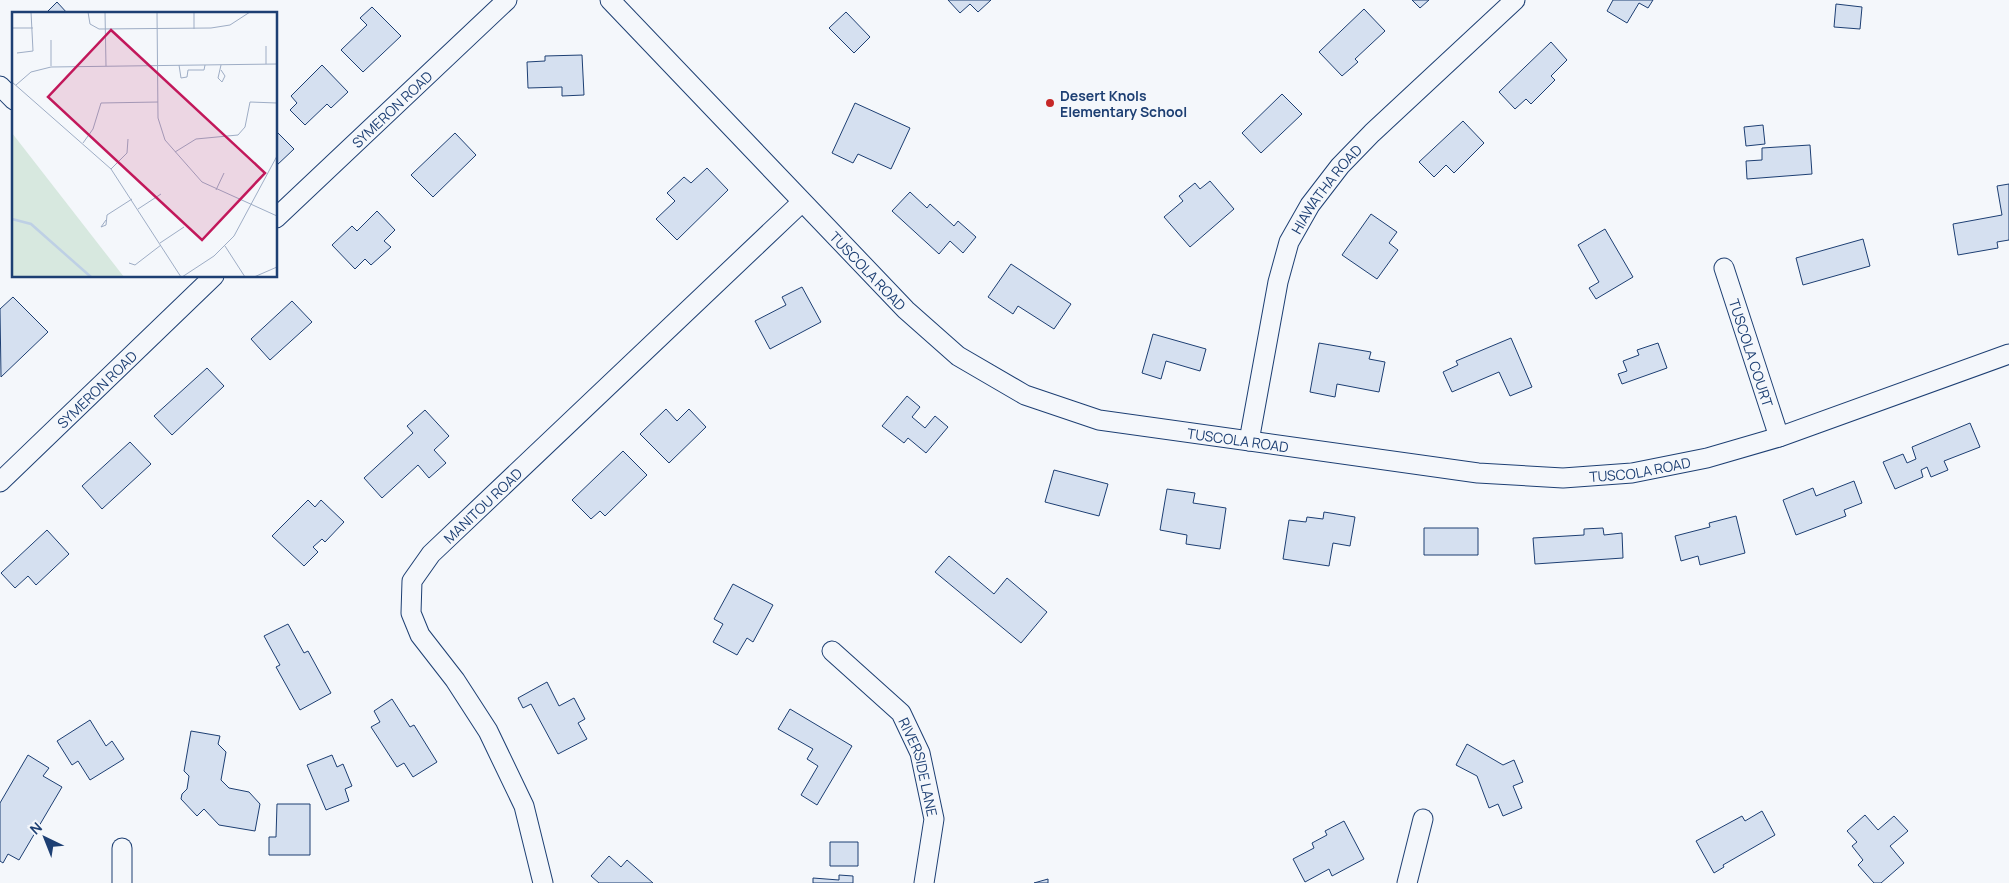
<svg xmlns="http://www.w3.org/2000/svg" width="2009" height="883" font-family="Manrope,sans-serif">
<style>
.building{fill:#d5e0f0;stroke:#1d3f73}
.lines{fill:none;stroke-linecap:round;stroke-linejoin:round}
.minor-casing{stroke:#1d3f73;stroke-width:21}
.minor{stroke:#f4f7fb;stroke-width:19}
.poi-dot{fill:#c62828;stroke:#f4f7fb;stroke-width:2}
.labels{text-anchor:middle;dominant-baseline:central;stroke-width:4;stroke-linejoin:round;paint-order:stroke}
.poi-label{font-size:14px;font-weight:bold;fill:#1d3f73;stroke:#f4f7fb;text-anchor:start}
.street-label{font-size:14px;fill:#1d3f73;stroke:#f4f7fb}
.inset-river{fill:none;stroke:#bed0e5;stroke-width:2.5}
.inset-road{fill:none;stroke:#9eadc5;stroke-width:1}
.view{fill:#c2185b;fill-opacity:0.15;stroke:#c2185b;stroke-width:2.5}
.inset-edge{fill:none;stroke:#1d3f73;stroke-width:2.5}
</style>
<rect width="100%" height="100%" fill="#f4f7fb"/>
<path class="building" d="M948,0H991L978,12L970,4L960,13Z
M1412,0H1429L1420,8Z
M1613,0H1653L1648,8L1639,3L1627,23L1607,11Z
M57,2L68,14H45Z
M1836,4L1862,7L1860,29L1834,27Z
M372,7L401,36L363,72L341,50L367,25L360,18Z
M1364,9L1385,31L1355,59L1358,62L1342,76L1319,52Z
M846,12L870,37L854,53L829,28Z
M1551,42L1567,60L1551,76L1555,80L1531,104L1526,99L1515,109L1499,92Z
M582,55L584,95L562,96V87L528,88L527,62L545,61V56Z
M322,65L348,92L331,108L327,104L305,125L290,110L297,103L291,96Z
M1282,94L1302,114L1261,153L1242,133Z
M855,103L910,128L891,169L858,154L853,163L832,153Z
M1463,121L1484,143L1454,173L1446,165L1434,177L1419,162Z
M1763,125L1765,144L1746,146L1744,127Z
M276,131L294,149L276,166Z
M455,133L476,155L433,197L411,175Z
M1810,145L1812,174L1747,179L1746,161L1762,160V148Z
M707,168L728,190L677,240L656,219L675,201L667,193L684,177L691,183Z
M1210,181L1234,209L1190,247L1164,217L1183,201L1179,196L1195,183L1200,189Z
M2009,184V240L1997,242L1998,248L1958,255L1953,224L2002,215L1997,186Z
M910,192L927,208L930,204L954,226L958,221L976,237L963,253L950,241L939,254L892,211Z
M377,211L395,230L384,241L391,247L371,265L365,259L355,269L332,245L352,226L357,231Z
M1371,214L1397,232L1389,243L1398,250L1377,279L1342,255Z
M1605,229L1633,277L1596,299L1589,288L1599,282L1578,245Z
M1863,239L1870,266L1803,285L1796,258Z
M1011,264L1071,304L1054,329L1018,306L1013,314L988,297Z
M802,287L821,322L770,349L755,321L786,305L782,297Z
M13,297L48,332L1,377L0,309Z
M292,301L312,322L270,360L251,339Z
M1153,334L1206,349L1200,371L1166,361L1161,379L1142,373Z
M1511,338L1532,387L1510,396L1499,372L1452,392L1443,372L1458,365L1456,361Z
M1319,343L1371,352L1369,359L1385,362L1379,392L1337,384L1335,397L1310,392Z
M1658,343L1667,368L1622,384L1618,374L1627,371L1623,361L1639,355L1637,350Z
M207,368L224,386L172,435L154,416Z
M907,396L920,407L912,417L925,428L935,416L948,427L926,453L908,438L904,443L882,426Z
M666,409L677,421L689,409L706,427L669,463L640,434Z
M425,410L449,436L434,450L446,463L429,478L418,465L382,498L364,478L413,433L407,426Z
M1970,423L1980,447L1944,461L1948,470L1931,477L1927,467L1921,470L1923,477L1895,489L1883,462L1903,454L1907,463L1916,459L1912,447Z
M130,442L151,464L102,509L82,486Z
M623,451L647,475L605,516L600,511L591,519L572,500Z
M1054,470L1108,484L1099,516L1045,502Z
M1854,481L1862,503L1844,510L1846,516L1796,535L1783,500L1813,488L1816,496Z
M1167,489L1195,493L1193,503L1226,508L1220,549L1186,544L1187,535L1160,530Z
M308,500L315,507L321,500L344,522L325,542L322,539L313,547L318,552L304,566L272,536Z
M1324,512L1355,517L1350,546L1333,543L1329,566L1283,559L1289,520L1306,522L1307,517L1323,519Z
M1736,516L1745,553L1700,565L1698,556L1681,561L1675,536L1710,527L1709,523Z
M1424,528H1478V555H1424Z
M1603,528L1604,535L1622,533L1623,558L1535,564L1533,538L1584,535V529Z
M47,530L69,554L36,585L28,576L15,588L1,573Z
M949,556L994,594L1007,578L1047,612L1021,643L935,572Z
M733,584L773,605L753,642L747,638L737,655L713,642L723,624L714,619Z
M288,624L304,653L308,651L331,693L300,710L276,667L280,665L264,636Z
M547,682L559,706L574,698L585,719L578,723L587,739L558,754L531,704L523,708L518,698Z
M392,699L410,727L414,725L437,762L413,777L404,763L397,767L371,727L380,722L374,711Z
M790,709L852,746L817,805L801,795L818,766L807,759L813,749L778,729Z
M90,720L106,746L112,741L124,759L90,780L78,761L72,765L57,741Z
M191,731L220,736L218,744L226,752L221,780L229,788L249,792L260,804L255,831L219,825L204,809L197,816L181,799L182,794L187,789L189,776L184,771Z
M1467,744L1503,765L1514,760L1523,782L1513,786L1522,808L1503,816L1498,804L1489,808L1477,776L1456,765Z
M28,755L49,768L43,776L62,787L19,860L8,854L3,863L0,861V803Z
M332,755L337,767L343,764L352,786L345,789L349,801L326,810L307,765Z
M277,804H310V855H269V837H276Z
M1762,811L1775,835L1723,865L1724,867L1714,873L1696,841L1742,816L1745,821Z
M1865,815L1878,830L1894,816L1908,831L1890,846L1904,863L1881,883H1874L1858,865L1863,860L1852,846L1857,842L1847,831Z
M1344,821L1364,859L1332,876L1329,869L1305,882L1293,859L1314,848L1312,843L1327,835L1325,831Z
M830,842H858V866H830Z
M609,856L621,867L627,860L653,883H599L591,876Z
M839,875L853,876V883H813V878L839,880Z
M1048,879V883H1034Z"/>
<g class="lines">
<defs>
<g id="minor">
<path id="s1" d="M610,0L906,310L958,356L1025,395L1099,420L1478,473L1563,478L1632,473L1707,458L1779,437L2009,354"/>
<path d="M0,86L14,100"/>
<path id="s2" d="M276,218L507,0"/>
<path id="s3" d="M1724,268L1779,437"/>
<path id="s4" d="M1249,441L1278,282L1289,242L1310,205L1340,166L1372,133L1515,0"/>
<path id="s5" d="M0,482L214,276"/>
<path id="s6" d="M832,651L901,713L920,753L934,819L924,883"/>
<path d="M122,848V883"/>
<path id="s7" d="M543,883L524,806L488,731L455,680L420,635L411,613L412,581L431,554L802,202"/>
<path d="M1407,883L1423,819"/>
</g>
</defs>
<use href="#minor" class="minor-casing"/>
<use href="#minor" class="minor"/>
</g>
<circle class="poi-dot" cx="1050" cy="103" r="5"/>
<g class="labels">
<g class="poi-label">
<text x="1060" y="95">Desert Knols<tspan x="1060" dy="16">Elementary School</tspan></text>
</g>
<g class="street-label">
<text stroke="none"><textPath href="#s2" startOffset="159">SYMERON ROAD</textPath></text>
<text stroke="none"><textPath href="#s4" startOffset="268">HIAWATHA ROAD</textPath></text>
<text stroke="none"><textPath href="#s1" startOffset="374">TUSCOLA ROAD</textPath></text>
<text stroke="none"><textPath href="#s3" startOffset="89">TUSCOLA COURT</textPath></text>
<text stroke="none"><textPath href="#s5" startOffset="134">SYMERON ROAD</textPath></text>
<text stroke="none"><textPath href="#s1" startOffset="794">TUSCOLA ROAD</textPath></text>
<text stroke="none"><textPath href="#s1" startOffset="1199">TUSCOLA ROAD</textPath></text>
<text stroke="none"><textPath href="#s7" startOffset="440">MANITOU ROAD</textPath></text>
<text stroke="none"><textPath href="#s6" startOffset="150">RIVERSIDE LANE</textPath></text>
</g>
</g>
<g transform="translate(12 12)">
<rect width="265" height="265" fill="#f4f7fb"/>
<path d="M0,121L112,265H0Z" fill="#d7e8df"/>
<path class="inset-river" d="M0,207L19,212L79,265"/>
<path class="inset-road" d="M76,0L78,12L87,17L199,16L218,13L238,0M93,0L94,54M145,0L146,106L153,128L190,170L265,204M182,0V17M0,16H21M39,28V54M254,34V52M5,41L21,39L19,0M167,53L169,66L175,65L176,58H192L193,53M209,53L206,66L210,70L213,64L209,58M0,70L99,157L169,265M4,73L19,60L39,55L265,52M71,131L81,117L89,91L146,90M163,140L184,127L226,123L233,115L238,90L265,91M99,157L115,141L116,127M204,178L212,161M126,197L149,182M94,208L89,215L94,213L95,203L120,187M148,231L172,215M213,234L233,265M117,251L123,253L149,233M170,265L202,244L222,224L265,144M242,265L265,255"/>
<path class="view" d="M99,18L253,161L190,228L36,85Z"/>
<rect width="265" height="265" class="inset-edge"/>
</g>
<g transform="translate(45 838) rotate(317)" stroke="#f4f7fb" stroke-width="4" paint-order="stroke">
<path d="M0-4L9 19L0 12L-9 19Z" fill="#1d3f73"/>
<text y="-8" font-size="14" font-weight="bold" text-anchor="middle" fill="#1d3f73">N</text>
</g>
</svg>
